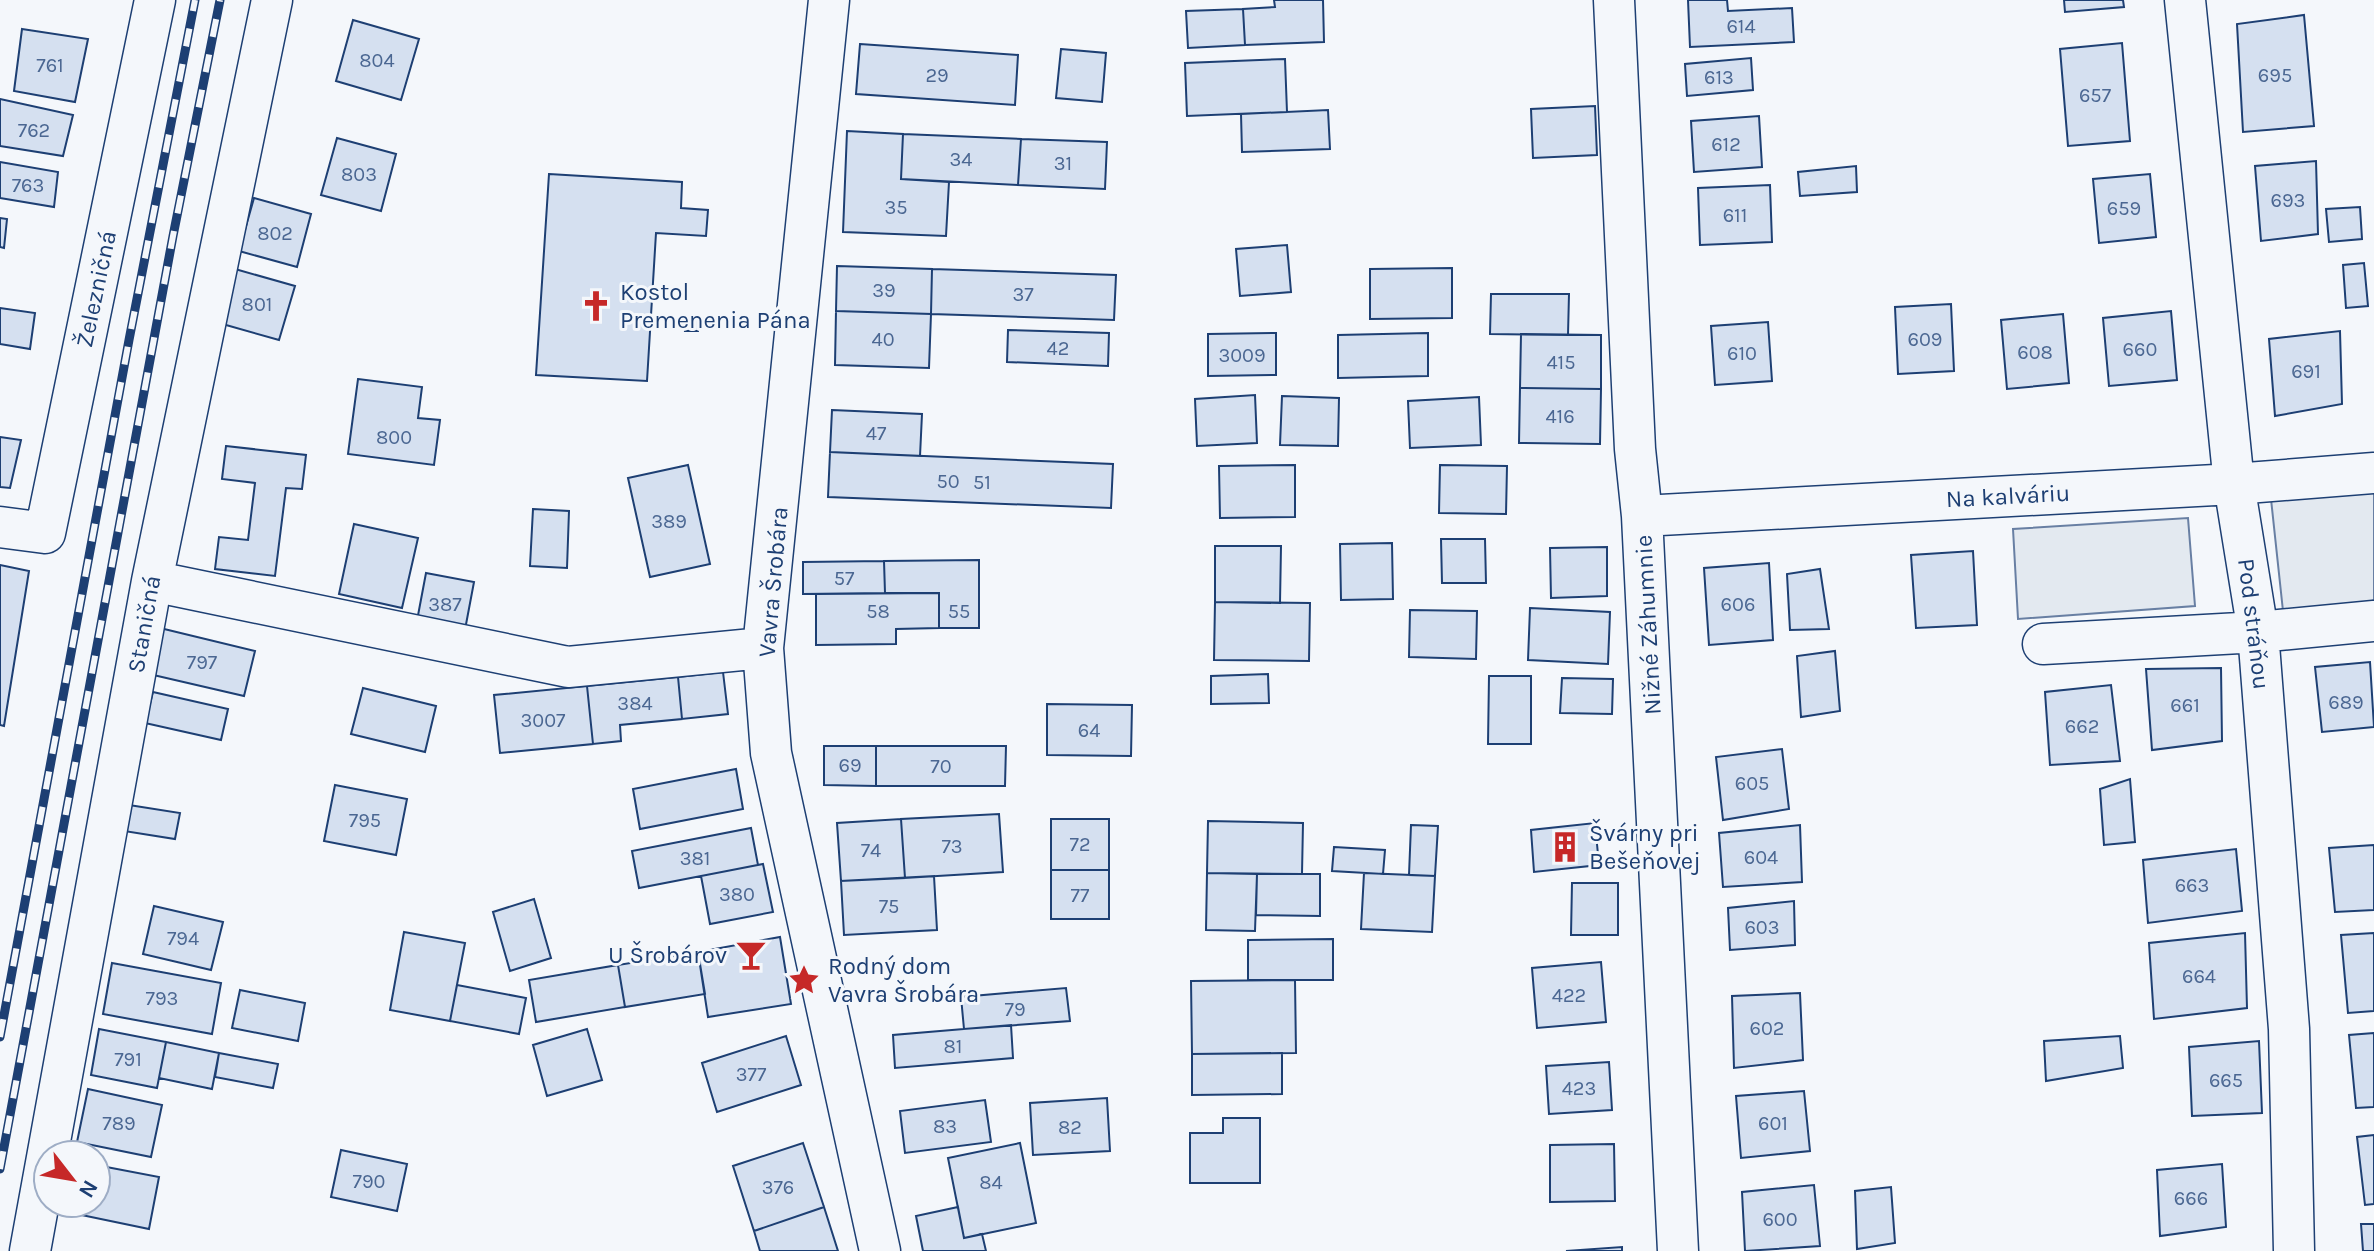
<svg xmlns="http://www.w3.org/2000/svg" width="2374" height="1251" font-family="Karla,sans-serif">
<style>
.green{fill:#e3e9f0;stroke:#687fa3;stroke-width:2}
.building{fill:#d5e0f0;stroke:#1d3f73;stroke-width:2}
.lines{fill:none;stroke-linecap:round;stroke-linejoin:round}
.minor-casing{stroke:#1d3f73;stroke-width:43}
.minor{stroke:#f4f7fb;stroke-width:40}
.rail-casing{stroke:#1d3f73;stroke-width:9}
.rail{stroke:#f4f7fb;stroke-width:6;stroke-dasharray:18;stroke-linecap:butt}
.labels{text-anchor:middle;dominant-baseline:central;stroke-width:6;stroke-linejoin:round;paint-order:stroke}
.number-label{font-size:20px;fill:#4b6792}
.street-label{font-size:24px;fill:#1d3f73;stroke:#f4f7fb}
.poi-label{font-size:24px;fill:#1d3f73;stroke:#f4f7fb;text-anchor:start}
</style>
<rect width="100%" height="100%" fill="#f4f7fb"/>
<path class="green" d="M2374,491V600L2368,603L2283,611L2271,499Z
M2188,518L2195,606L2018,619L2013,529Z"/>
<path class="building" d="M1274,0H1323L1324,42L1245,45L1243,9L1275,7Z
M1688,0H1727L1728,11L1792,8L1794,42L1690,47Z
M2064,0H2123L2124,7L2065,12Z
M1243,9L1245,45L1188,48L1186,11Z
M2304,15L2314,126L2243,132L2237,24Z
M353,20L419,39L401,100L336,81Z
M22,29L88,39L75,102L14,91Z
M2122,43L2130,141L2068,146L2060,49Z
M860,44L1018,55L1015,105L856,94Z
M1061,49L1106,53L1102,102L1056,98Z
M1751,58L1753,90L1687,96L1685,64Z
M1285,59L1287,112L1187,116L1185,63Z
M0,99L73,115L63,156L0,146Z
M1595,106L1597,155L1533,158L1531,109Z
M1328,110L1330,149L1242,152L1241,114Z
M1759,116L1762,167L1694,172L1691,121Z
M847,131L903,134L901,179L949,182L946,236L843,232Z
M903,134L1021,139L1018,185L901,179Z
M337,138L396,154L381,211L321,195Z
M1021,139L1107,142L1105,189L1018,185Z
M2316,161L2318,234L2261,241L2255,166Z
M0,162L58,172L54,207L0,198Z
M1856,166L1857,192L1800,196L1798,172Z
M549,174L682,182L681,208L708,210L706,236L656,233L647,381L536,375Z
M2150,174L2156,237L2099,243L2093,179Z
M1770,185L1772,242L1700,245L1698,188Z
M254,198L311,214L297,267L239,251Z
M2360,207L2362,239L2329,242L2326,209Z
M0,218L7,219L4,248L0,247Z
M1287,245L1291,292L1240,296L1236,249Z
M2364,263L2368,306L2346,308L2343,265Z
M837,266L932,269L931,314L836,311Z
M1452,268V318L1370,319V269Z
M235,269L295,286L279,340L219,323Z
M932,269L1116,275L1114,320L931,314Z
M1491,294H1569L1568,335L1490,334Z
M1951,304L1954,371L1898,374L1895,307Z
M0,308L35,313L30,349L0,344Z
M836,311L931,314L929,368L835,365Z
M2171,311L2177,380L2109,386L2103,318Z
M2063,314L2069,383L2007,389L2001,320Z
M686,318L700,319L698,331H685Z
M1768,322L1772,381L1715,385L1711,326Z
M1008,330L1109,333L1108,366L1007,362Z
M2340,331L2342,404L2275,416L2269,339Z
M1276,333V375L1208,376V334Z
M1428,333V376L1338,378V335Z
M1521,334L1601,335V389L1520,388Z
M358,379L422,387L418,418L440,420L434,465L348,454Z
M1520,388L1601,389L1600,444L1519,443Z
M1255,395L1257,443L1197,446L1195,399Z
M1282,396L1339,398L1338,446L1280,445Z
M1479,397L1481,445L1410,448L1408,401Z
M832,410L922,414L920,456L830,452Z
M0,437L21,440L10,488L0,487Z
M226,446L306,455L302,489L286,488L275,576L215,569L219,537L248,540L255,483L222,479Z
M830,452L1113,464L1111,508L828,497Z
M688,465L710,564L650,577L628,478Z
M1295,465V517L1220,518L1219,466Z
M1440,465L1507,466L1506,514L1439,513Z
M533,509L569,511L567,568L530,566Z
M354,524L418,538L402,608L339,594Z
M1441,539H1485L1486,583H1442Z
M1392,543L1393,599L1341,600L1340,544Z
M1215,546H1281L1280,603L1215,602Z
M1607,547V596L1551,598L1550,548Z
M1973,551L1977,625L1916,628L1911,555Z
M979,560V628H939V593H885L884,561Z
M884,561L885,593L803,594V562Z
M1769,563L1773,640L1709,645L1704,568Z
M0,565L29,571L4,726L0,725Z
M1820,569L1829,629L1790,630L1787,574Z
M426,573L474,582L464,635L416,626Z
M939,593V628L896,629V644L816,645V594Z
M1215,602L1310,603L1309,661L1214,660Z
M1530,608L1610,612L1608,664L1528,660Z
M1410,610L1477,611L1476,659L1409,657Z
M160,628L255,651L244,696L149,674Z
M1835,651L1840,711L1801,717L1797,656Z
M2370,662L2374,727L2322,732L2315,667Z
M2221,668L2222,741L2152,750L2146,669Z
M723,672L728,714L682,719L678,677Z
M1268,674L1269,703L1211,704V676Z
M1489,676H1531V744H1488Z
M678,677L682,719L620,725L621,741L593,744L587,686Z
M1562,678L1613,679L1612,714L1560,713Z
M2111,685L2120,761L2050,765L2045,692Z
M587,686L593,744L500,753L494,695Z
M363,688L436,706L425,752L351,734Z
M153,692L228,709L221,740L145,723Z
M1047,704L1132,705L1131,756L1047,755Z
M824,746H876V786L824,785Z
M876,746H1006L1005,786H876Z
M1782,749L1789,809L1723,820L1716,757Z
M736,769L743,809L640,829L633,789Z
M2130,779L2135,842L2104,845L2100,789Z
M335,785L407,799L396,855L324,841Z
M129,805L180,813L175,839L124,831Z
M999,814L1003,872L905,878L901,819Z
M901,819L905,878L841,881L837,823Z
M1051,819H1109V870H1051Z
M1208,821L1303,823L1302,874L1207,873Z
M1595,823L1599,865L1534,872L1531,830Z
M1411,825L1438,826L1435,876L1409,875Z
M1800,825L1802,882L1723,887L1719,833Z
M751,828L758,865L639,888L632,851Z
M2374,845V910L2335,912L2329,848Z
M1334,847L1385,850L1383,874L1332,871Z
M2236,849L2242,911L2148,923L2143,860Z
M763,864L773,912L710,924L701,876Z
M1051,870H1109V919H1051Z
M1207,873L1257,874L1255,931L1206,930Z
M1364,873L1435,876L1432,932L1361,929Z
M1257,874H1320V916L1256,915Z
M934,876L937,930L844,935L841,881Z
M1572,883H1618V935H1571Z
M534,899L551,958L510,971L493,912Z
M1794,901L1795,945L1730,950L1728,908Z
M154,906L223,922L211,970L143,954Z
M404,932L465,943L450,1021L390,1010Z
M2245,933L2247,1008L2154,1019L2149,943Z
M2374,933V1011L2348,1013L2341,935Z
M780,937L791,1004L708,1017L698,952Z
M1333,939V980H1248V940Z
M698,952L705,994L625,1007L618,965Z
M1601,962L1606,1022L1537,1028L1532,968Z
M112,963L221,983L212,1034L103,1014Z
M618,965L625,1007L536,1022L529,980Z
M1295,980L1296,1053L1192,1054L1191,981Z
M457,985L526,998L519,1034L450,1021Z
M1066,988L1070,1021L964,1029L961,997Z
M240,990L305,1003L298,1041L232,1028Z
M1800,993L1803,1060L1734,1068L1732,996Z
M1011,1025L1013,1058L895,1068L893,1035Z
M99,1029L166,1042L157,1088L91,1075Z
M587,1029L602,1080L547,1096L533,1045Z
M2374,1033V1107L2356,1108L2349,1035Z
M786,1036L801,1085L717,1112L702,1063Z
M2120,1036L2123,1068L2046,1081L2044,1041Z
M2259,1041L2262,1113L2192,1116L2189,1047Z
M166,1042L219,1053L212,1089L159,1078Z
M219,1053L278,1064L273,1088L215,1077Z
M1282,1053V1094L1192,1095V1054Z
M1609,1062L1612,1110L1549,1114L1546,1066Z
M88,1089L162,1105L151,1157L77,1142Z
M1804,1091L1810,1151L1741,1158L1736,1096Z
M1107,1098L1110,1151L1033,1155L1030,1103Z
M985,1100L991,1142L905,1153L900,1111Z
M1223,1118H1260V1183H1190V1133H1223Z
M2374,1135V1204L2365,1205L2357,1137Z
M803,1143L824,1207L754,1231L733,1166Z
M1020,1143L1036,1223L964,1238L948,1158Z
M1614,1144L1615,1201L1550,1202V1145Z
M341,1150L407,1164L397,1211L331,1197Z
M2222,1164L2226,1227L2160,1236L2157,1170Z
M96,1165L159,1177L149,1229L67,1212L69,1203H96Z
M1814,1185L1820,1246L1745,1251L1742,1192Z
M1891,1187L1895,1243L1857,1249L1855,1191Z
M824,1207L838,1251H760L754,1231Z
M958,1207L964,1238L982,1234L986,1251H923L916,1216Z
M2361,1224H2374V1251H2363Z
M1622,1247V1251H1566Z"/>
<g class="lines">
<defs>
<path id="minor" d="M829,0L763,648L771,753L880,1251
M1614,0L1635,449L1642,516L1678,1251
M2185,0L2234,484L2258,632L2289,1029L2294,1251
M1642,516L2234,484L2374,473
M0,527L45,533L155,0
M152,581L568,667L763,648
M2043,644L2258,632L2374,621
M30,1251L152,581L272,0"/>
</defs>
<use href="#minor" class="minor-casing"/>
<use href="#minor" class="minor"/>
<defs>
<path id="rail" d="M0,1037L129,340L195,0
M0,1169L173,236L220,0"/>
</defs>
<use href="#rail" class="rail-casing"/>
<use href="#rail" class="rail"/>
</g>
<defs>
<symbol id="church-bare" viewBox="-9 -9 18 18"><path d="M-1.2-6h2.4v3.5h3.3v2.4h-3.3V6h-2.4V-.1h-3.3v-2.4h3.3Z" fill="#c62828" stroke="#f4f7fb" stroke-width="2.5" paint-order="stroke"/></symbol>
<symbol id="building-bare" viewBox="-9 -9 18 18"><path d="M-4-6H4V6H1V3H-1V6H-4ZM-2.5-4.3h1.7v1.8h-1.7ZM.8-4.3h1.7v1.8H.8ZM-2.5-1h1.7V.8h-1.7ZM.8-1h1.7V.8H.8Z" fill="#c62828" stroke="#f4f7fb" stroke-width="2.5" paint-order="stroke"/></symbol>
<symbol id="bar-bare" viewBox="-9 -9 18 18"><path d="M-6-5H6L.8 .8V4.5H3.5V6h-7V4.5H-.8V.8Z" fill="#c62828" stroke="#f4f7fb" stroke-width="2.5" paint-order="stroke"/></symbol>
<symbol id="sight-bare" viewBox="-9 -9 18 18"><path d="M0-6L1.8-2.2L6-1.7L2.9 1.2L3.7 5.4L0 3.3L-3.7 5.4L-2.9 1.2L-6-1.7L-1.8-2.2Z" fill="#c62828" stroke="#f4f7fb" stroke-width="2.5" paint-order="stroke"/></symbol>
</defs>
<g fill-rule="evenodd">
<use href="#church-bare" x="574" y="284" width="44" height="44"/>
<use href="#building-bare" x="1543" y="825" width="44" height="44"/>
<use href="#bar-bare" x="729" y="933" width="44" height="44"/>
<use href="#sight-bare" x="782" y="958" width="44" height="44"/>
</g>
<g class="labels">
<g class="number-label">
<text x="1741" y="26">614</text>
<text x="377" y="60">804</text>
<text x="50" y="65">761</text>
<text x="937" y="75">29</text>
<text x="2275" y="75">695</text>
<text x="1719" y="77">613</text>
<text x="2095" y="95">657</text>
<text x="34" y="130">762</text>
<text x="1726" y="144">612</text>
<text x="961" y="159">34</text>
<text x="1063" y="163">31</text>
<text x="359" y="174">803</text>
<text x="28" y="185">763</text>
<text x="2288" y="200">693</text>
<text x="896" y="207">35</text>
<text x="2124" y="208">659</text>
<text x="1735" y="215">611</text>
<text x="275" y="233">802</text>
<text x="884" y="290">39</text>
<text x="1023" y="294">37</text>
<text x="257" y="304">801</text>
<text x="883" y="339">40</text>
<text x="1925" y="339">609</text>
<text x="1058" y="348">42</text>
<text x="2140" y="349">660</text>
<text x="2035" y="352">608</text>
<text x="1742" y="353">610</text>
<text x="1242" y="355">3009</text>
<text x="1561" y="362">415</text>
<text x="2306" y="371">691</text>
<text x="1560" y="416">416</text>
<text x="876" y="433">47</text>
<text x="394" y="437">800</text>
<text x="948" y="481">50</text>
<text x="982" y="482">51</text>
<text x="669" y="521">389</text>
<text x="844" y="578">57</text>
<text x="445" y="604">387</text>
<text x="1738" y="604">606</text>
<text x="878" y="611">58</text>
<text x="959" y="611">55</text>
<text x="202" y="662">797</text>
<text x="2346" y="702">689</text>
<text x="635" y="703">384</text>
<text x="2185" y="705">661</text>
<text x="543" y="720">3007</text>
<text x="2082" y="726">662</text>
<text x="1089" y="730">64</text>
<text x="850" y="765">69</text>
<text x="941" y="766">70</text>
<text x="1752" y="783">605</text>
<text x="365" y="820">795</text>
<text x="1080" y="844">72</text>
<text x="952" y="846">73</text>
<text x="871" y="850">74</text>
<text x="1761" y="857">604</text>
<text x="695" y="858">381</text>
<text x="2192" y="885">663</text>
<text x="737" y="894">380</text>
<text x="1080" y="895">77</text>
<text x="889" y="906">75</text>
<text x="1762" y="927">603</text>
<text x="183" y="938">794</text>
<text x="2199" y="976">664</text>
<text x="1569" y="995">422</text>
<text x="162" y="998">793</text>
<text x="1015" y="1009">79</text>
<text x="1767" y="1028">602</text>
<text x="953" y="1046">81</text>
<text x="128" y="1059">791</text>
<text x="751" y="1074">377</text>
<text x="2226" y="1080">665</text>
<text x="1579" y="1088">423</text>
<text x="119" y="1123">789</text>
<text x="1773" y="1123">601</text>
<text x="945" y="1126">83</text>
<text x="1070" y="1127">82</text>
<text x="369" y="1181">790</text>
<text x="991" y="1182">84</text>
<text x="778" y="1187">376</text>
<text x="2191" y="1198">666</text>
<text x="1780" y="1219">600</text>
</g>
<g class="street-label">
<text transform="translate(96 289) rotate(-78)">Železničná</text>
<text transform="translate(2008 496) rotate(-3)">Na kalváriu</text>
<text transform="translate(773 582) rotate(-85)">Vavra Šrobára</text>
<text transform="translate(144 624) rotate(-80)">Staničná</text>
<text transform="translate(2254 624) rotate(83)">Pod stráňou</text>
<text transform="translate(1648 625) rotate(-93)">Nižné Záhumnie</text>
</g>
<g class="poi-label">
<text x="620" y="292">Kostol<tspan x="620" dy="28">Premenenia Pána</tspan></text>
<text x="1589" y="833">Švárny pri<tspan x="1589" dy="28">Bešeňovej</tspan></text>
<text x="727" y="955" text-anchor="end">U Šrobárov</text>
<text x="828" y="966">Rodný dom<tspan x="828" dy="28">Vavra Šrobára</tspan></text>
</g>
</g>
<g transform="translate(72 1179) rotate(121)"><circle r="38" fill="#f4f7fb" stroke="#9eadc5" stroke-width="2"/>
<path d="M0-6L14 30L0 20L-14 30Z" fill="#c62828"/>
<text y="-12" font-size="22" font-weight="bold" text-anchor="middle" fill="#1d3f73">N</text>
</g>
</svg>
